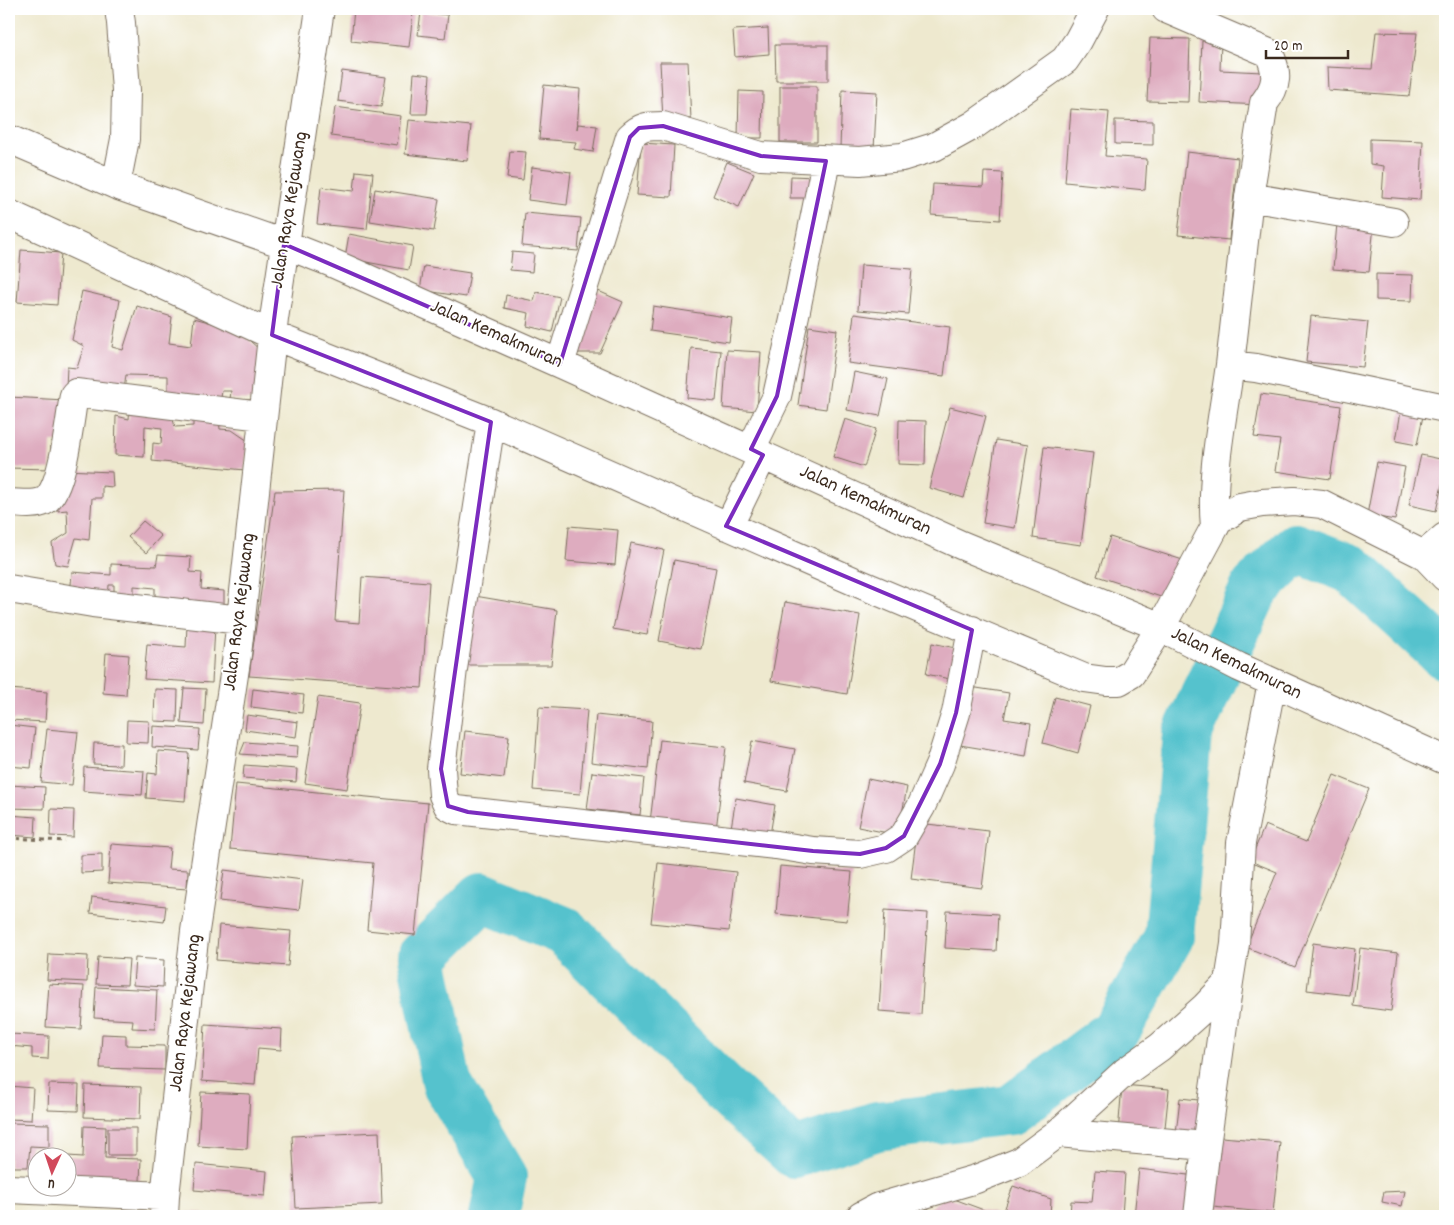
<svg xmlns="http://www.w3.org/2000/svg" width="1454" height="1225" font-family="Dekko,sans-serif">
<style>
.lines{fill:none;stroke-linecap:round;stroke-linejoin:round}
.river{stroke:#55c2cd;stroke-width:50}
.building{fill:#deacbf}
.minor-casing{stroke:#7a6d5c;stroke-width:30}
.path{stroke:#7a6d5c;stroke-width:3;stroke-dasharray:4 4;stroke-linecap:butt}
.minor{stroke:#fff;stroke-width:28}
.marked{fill:none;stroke:#7b2cbf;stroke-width:4;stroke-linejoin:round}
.labels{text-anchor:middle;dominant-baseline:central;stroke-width:4;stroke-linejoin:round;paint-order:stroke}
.street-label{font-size:20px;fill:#3b2a1e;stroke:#fff}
</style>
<rect width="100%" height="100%" fill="#fff"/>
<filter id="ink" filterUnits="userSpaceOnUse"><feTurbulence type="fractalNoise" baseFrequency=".02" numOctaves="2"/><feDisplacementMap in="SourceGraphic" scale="10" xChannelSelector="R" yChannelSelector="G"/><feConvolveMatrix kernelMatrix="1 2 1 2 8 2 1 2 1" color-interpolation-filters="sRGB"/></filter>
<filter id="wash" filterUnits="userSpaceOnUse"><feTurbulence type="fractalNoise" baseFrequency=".0096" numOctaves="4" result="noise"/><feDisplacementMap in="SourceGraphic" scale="20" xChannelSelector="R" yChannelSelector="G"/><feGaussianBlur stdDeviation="1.12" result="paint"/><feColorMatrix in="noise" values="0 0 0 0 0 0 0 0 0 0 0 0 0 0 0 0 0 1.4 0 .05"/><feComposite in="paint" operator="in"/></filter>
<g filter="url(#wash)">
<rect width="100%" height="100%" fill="#eee9cf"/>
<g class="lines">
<path class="river" d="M494,1216L502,1177L447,1084L422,957L482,897L564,931L723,1088L794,1153L877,1126L1011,1110L1115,1032L1169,937L1187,734L1255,588L1296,548L1351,569L1445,655"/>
</g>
<g id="blocks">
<path class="building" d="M354,9L413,13L409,47L351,41Z
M421,12L448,15L445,38L418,35Z
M768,28L769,54L735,57L733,30Z
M1376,32L1417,33L1409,96L1328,90L1327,67L1372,69Z
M1150,38L1190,39L1188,102L1147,101Z
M1202,41H1221L1220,70L1262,72L1260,105L1199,102Z
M775,45H828V81H776Z
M660,62H688L691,119L663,120Z
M342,71L386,77L381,107L338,101Z
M414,73L430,75L427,114H411Z
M544,85L580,89L577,129L578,124L597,126L593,152L574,149L576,142L539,139Z
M780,86H817V142H780Z
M842,90L877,92L874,149L840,148Z
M739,91L763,92L762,138H738Z
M335,107L401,116L397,145L331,136Z
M1071,109L1109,112L1105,156L1147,159L1145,190L1065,182Z
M409,120L471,126L467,161L405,154Z
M1115,120L1153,121V145L1115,144Z
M1370,139L1423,141L1420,200L1382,197L1384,166L1370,164Z
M641,143L674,145L671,197L637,195Z
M510,151L526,152L523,180L507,178Z
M1187,152L1238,158L1229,240L1178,235Z
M727,162L754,173L739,207L713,196Z
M532,167L571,172L567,205L528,200Z
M356,171L373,173L367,229L317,224L321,187L354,191Z
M984,172L1003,173L1000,220L931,215L933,184L983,187Z
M791,176L816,177L815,198H790Z
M375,189L439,199L434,231L370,221Z
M525,213L581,218L578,251L522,246Z
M1337,223L1374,226L1369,272L1333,269Z
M349,234L413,246L409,270L345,258Z
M21,250L61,253L57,305L17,302Z
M512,252L534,254L532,272L510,270Z
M861,265L912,269L908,314L858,310Z
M424,266L470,273L466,297L420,290Z
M1376,274L1413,275L1412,301L1376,300Z
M9,290L13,293L9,302Z
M596,290L623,302L600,353H568Z
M82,291L120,300L112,347L123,350L137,306L172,317L169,343L191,346L194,318L238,330L261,351L256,400L230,399L231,391H222L220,404L168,397V376L126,375L124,390L66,387L67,367L77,368L84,346L72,340Z
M536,292L560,297L552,332L527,326L529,313L504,308L506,295L534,301Z
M653,306L732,318L729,342L650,331Z
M854,314L950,327L944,376L848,363Z
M1311,316L1368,322L1363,367L1306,362Z
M809,326L837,330L826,409L798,405Z
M691,348L721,351L716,401L687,398Z
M727,350L761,352L757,411L723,408Z
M854,372L888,379L880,416L847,410Z
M1261,394L1341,406L1330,479L1275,471L1280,440L1254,437Z
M9,397L65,400L63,442H51L50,469L9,468Z
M130,406L170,408L175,427L193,426V416L219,420L220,429L232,430L248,441L245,470L152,461L153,443L161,444L162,428L145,426L144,457L115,455L116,416L129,419Z
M950,407L986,416L964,498L929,488Z
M1401,411L1423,416L1417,445L1396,441Z
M845,419L876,429L864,467L833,457Z
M899,420L926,421L925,465L898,464Z
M996,440L1028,445L1015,528L983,523Z
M1044,447L1093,453L1081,545L1033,538Z
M1421,455L1445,460V472L1436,511L1409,505Z
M1377,462L1405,467L1395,520L1367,515Z
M65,470L112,472L113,487L102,486V498H92L89,540L76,538L68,566L55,564L52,543L68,533L67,510L58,511L57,492Z
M344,490L335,621L359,623L362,577L429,582L422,688L249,676L275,491Z
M143,521L161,536L146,553L128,537Z
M569,526L618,530L615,565L566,561Z
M1110,537L1186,561L1173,601L1097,576Z
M631,543L664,550L647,635L613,629Z
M158,555L191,557L190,572L202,573L201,589L224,591V608L155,604V588L134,586V602L114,601V585H109L108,599L70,597L72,572L111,575V564L156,566Z
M674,560L716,568L701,649L659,641Z
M475,596L557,610L551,665H466Z
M785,602L860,615L847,694L771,681Z
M187,625L215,626L212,683L144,679L147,644L186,647Z
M932,643L965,650L959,681L926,674Z
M106,653L129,655L126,695L103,693Z
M970,687L1009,693L1004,719L1031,723L1026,756L960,745Z
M184,688L206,689L204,725L181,723Z
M9,689L47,692L45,722L9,720Z
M155,689L178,690L177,722L154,721Z
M253,689L304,695L302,713L251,707Z
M318,697L360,703L347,789L305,783Z
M1055,697L1090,706L1078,753L1043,743Z
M539,707L587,710L580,794L533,790Z
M247,715L298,722L296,737L245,730Z
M596,715L652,721L648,769L591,762Z
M127,720L149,721L148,743L126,742Z
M9,725L35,728L31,768L9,766Z
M153,726L200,729L198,750L152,747Z
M47,729L78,732L72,785L41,782Z
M465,731L509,736L504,778L460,773Z
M660,740L726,747L716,830L650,822Z
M752,741L795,749L787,791L744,783Z
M245,742L298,746L297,758L240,754Z
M94,743L122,744L121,765L93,764Z
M158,751L189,753L185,801L146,798L148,773L157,774Z
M244,765L297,769L296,782L243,778Z
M84,767L144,771L142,795L83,791Z
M592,772L644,778L640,815L587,809Z
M1334,775L1369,789L1295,967L1246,947L1277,872L1250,861L1265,825L1306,842Z
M868,779L907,787L898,835L858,827Z
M236,784L428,803L415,935L367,930L373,863L230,849Z
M9,785L45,787L44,809L9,808Z
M736,798L775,805L770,835L731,828Z
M51,809L74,810L73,837L50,836Z
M9,815L36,817L35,837L9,835Z
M918,823L989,831L982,888L911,879Z
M111,844L170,848L168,869L188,870L187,889L108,883Z
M102,854V872L81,873V855Z
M658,863L736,872L729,931L651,923Z
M780,866L852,872L847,921L776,914Z
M224,870L303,880L299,910L220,901Z
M92,897L166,906L164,922L90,913Z
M885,910L928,913L921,1014L879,1011Z
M947,911L998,914L996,951L945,948Z
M219,925L291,931L288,966L216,960Z
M1313,943L1355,949L1349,995L1307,990Z
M1360,948L1398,953L1391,1011L1353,1006Z
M49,954L88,956L87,982L47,980Z
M98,957L129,959L127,985L96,984Z
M135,958L164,960L163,987L133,985Z
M49,984L84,986L81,1029L46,1027Z
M96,987L157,990L155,1029L132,1028L133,1020L94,1018Z
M205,1024L282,1029L281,1050L258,1048L255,1085L202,1081Z
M9,1034L49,1036L48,1059L32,1058V1048L9,1046Z
M102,1034L126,1035V1045L165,1046V1070L100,1068Z
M49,1084L79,1085L78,1111L48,1110Z
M85,1085L141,1087L140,1119L84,1117Z
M1122,1085L1169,1089L1164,1137L1118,1133Z
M9,1086L33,1088L31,1120L9,1119Z
M201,1092L250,1094L247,1149L198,1146Z
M1180,1098L1208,1101L1203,1144L1175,1142Z
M9,1123L49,1124V1147L30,1146L28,1167H9Z
M84,1126L106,1127L105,1158L141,1159L140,1181L68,1179V1156L83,1157Z
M108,1128H136V1155H108Z
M379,1132L382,1204L296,1208L292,1136Z
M1210,1136L1280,1142L1273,1213L1203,1206Z
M39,1155L60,1156V1158H39Z
M196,1164L267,1171L265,1196L194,1190Z
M1139,1169L1196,1176L1192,1216H1134Z
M1095,1171L1125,1173L1122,1216H1070L1071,1201L1092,1202Z
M1013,1186L1051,1199L1050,1216H1002Z
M1405,1191L1402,1206L1382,1202L1384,1192Z
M946,1196L1000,1216H918Z
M187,1212L202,1213V1216H187Z"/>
</g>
</g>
<g filter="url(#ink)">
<use href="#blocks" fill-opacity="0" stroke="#7a6d5c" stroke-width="1"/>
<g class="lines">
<defs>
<path id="minor" d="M1166,9L1269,53C1278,73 1278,85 1264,103L1249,197L1230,365L1256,368L1445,408
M9,139L116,185L284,244L330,262L560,364L961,545L1161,627L1239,667L1445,760
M116,185L125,139L126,90L121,23L119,9
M1249,197L1394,222
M9,214L272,335L491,422L858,583L1084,678L1106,681H1119L1131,674L1161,627L1218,521L1240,507L1262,503L1294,501L1322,504L1424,555L1445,577
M560,364L630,137C641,126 647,126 663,126L761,156L860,161L902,157L934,147L974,125L1065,60L1078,41L1095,9
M491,422L453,669L441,769L443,795L448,806L456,810L776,845L813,851L860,854L886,848L904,836L921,807L940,764L956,713L972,630
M751,449L777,396L795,315L826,161
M9,503C19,503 34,506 44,501C63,493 70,416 74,395L76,393L262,416
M726,526L734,515L763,455
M1215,527C1210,476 1223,416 1230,365
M1424,555L1445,537
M9,589L93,603L241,620
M1058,1133L1206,1146
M9,1189L165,1196
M164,1216L165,1196L195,931L237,655L274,319L320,9
M861,1216L876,1208L976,1179L1019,1162L1058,1133L1125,1072L1160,1047L1205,1007L1229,982L1235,944L1241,843L1272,682
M1198,1216L1206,1146L1229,982"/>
</defs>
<use href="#minor" class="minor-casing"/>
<path class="path" d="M9,838L65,841"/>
<use href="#minor" class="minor"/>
</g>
</g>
<path class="marked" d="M663,126L761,156L826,161L777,396L751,449L763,455L726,526L972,630L956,713L940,764L904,836L886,848L860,854L813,851L468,812L448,806L441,769L491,422L272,335L284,244L560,364L630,137L639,128Z"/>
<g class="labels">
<g class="street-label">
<text transform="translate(290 210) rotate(-81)">Jalan Raya Kejawang</text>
<text transform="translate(496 335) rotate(24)">Jalan Kemakmuran</text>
<text transform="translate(865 501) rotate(25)">Jalan Kemakmuran</text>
<text transform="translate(240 612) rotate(-83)">Jalan Raya Kejawang</text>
<text transform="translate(1236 664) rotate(26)">Jalan Kemakmuran</text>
<text transform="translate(186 1013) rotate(-83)">Jalan Raya Kejawang</text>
</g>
</g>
<rect width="1454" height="1225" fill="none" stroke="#fff" stroke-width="30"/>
<g transform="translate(52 1172) rotate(183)"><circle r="24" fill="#ffffff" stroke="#b1aaa5"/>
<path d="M0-4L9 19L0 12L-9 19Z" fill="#d1495b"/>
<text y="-8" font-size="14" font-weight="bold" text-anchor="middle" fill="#3b2a1e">U</text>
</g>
<path d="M1266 50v8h82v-8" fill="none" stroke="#3b2a1e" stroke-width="2.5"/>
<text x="1274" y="50" font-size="15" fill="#3b2a1e" stroke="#ffffff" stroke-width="4" paint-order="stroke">20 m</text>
</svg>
